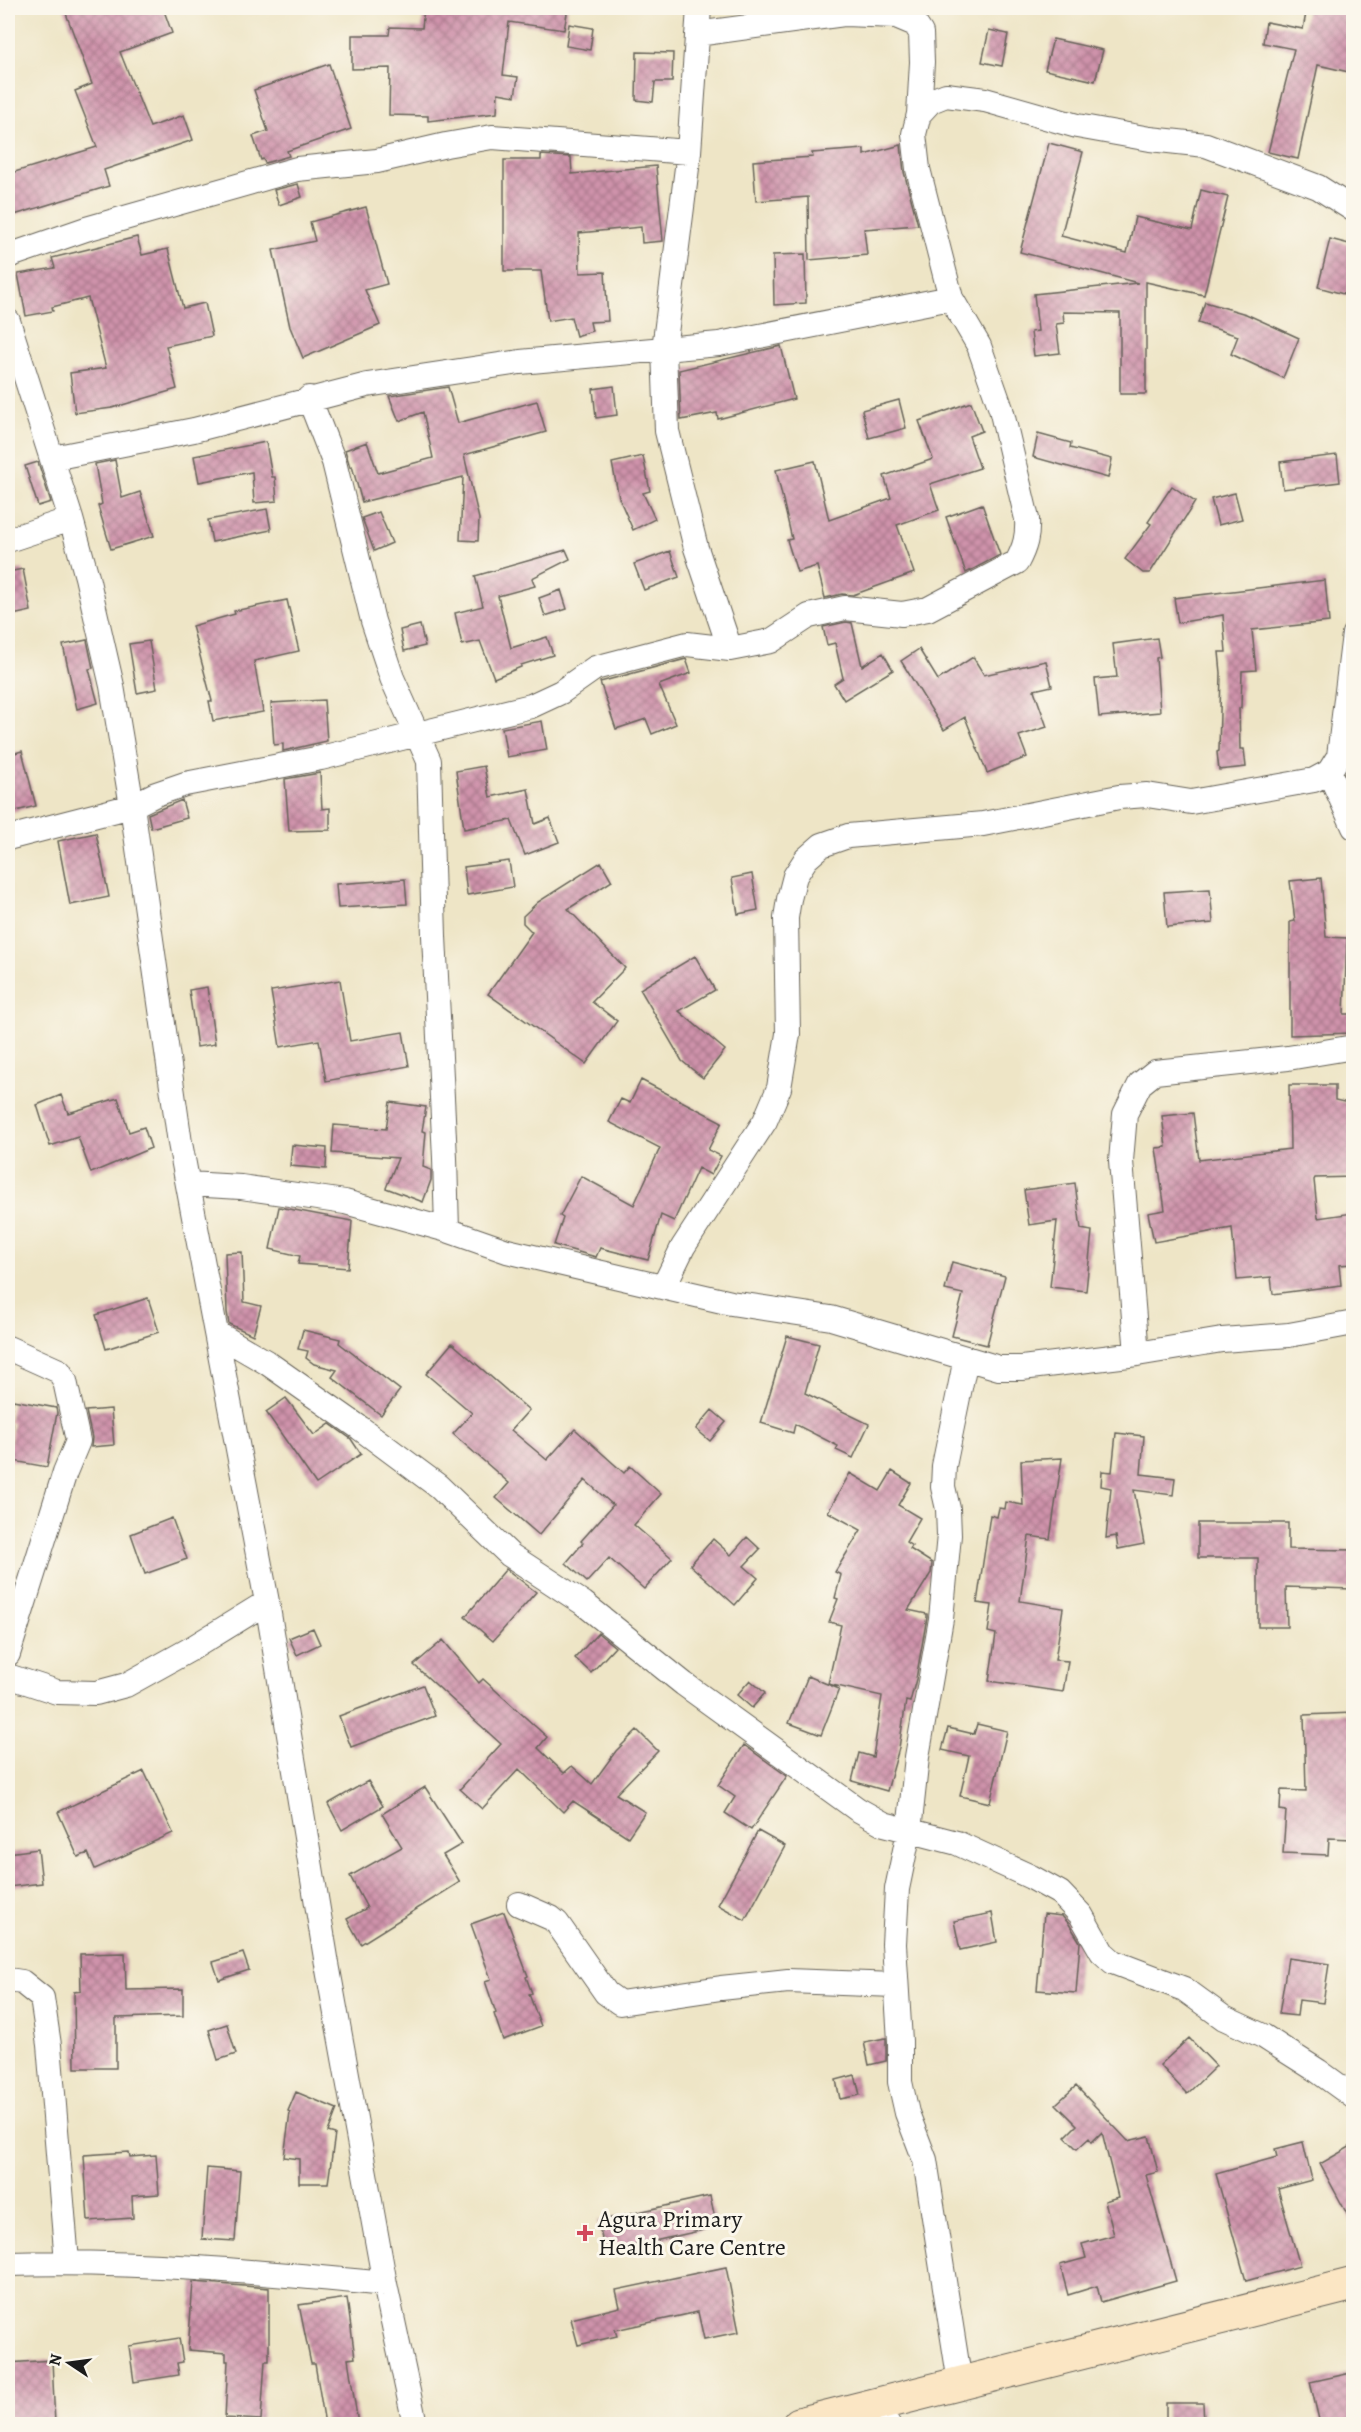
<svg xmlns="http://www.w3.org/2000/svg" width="1361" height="2432" font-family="Alegreya,serif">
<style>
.building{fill:url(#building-cross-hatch)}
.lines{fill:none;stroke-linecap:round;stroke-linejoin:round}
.street-casing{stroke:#666258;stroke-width:26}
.secondary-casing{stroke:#666258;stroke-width:35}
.street{stroke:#fff;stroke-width:24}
.secondary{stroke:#fbe6c4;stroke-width:33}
.poi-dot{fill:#d1495b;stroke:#fbf7ec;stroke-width:2}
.labels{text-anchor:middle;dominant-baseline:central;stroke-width:6;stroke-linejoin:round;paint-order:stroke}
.poi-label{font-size:24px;fill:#1c1c1c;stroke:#fbf7ec;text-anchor:start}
</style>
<defs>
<pattern id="building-cross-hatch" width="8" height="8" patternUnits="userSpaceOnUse" patternTransform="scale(1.5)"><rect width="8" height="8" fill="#cf93ab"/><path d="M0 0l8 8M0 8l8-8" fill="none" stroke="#a7778a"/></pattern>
</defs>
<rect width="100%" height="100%" fill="#fbf7ec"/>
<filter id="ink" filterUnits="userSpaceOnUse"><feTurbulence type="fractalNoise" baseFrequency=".0167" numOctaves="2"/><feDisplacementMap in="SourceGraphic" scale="12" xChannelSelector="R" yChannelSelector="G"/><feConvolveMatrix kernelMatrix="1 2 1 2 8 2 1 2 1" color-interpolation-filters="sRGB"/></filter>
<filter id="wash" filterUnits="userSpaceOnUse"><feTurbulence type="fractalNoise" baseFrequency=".008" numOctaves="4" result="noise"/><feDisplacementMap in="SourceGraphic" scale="24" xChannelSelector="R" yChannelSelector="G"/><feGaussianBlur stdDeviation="1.35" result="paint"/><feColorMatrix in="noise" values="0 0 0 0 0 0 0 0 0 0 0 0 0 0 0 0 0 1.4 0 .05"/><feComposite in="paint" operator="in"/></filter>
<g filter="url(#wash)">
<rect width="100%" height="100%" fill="#eee5c6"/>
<g id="blocks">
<path class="building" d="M64,8H163L172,33L120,52L150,127L184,115L193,140L104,170L109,186L11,216L8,204V174L97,147L75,91L92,84Z
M424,8H568L564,30L509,22L503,75L518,77L515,96L498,93L497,113L428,121V116L389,115L390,68L352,69V35H389L390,27L422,28Z
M1307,8H1353V73L1318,65L1298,159L1268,152L1294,49L1263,43L1266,22L1303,29Z
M569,24L593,28L590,50L566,46Z
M989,30L1008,34L1002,66L982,62Z
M1053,39L1103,50L1095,81L1045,70Z
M637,52L673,53L672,82H655L653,102L636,100Z
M329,64L351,129L287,151L289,156L265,163L263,159L261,160L253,136L268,131L254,90Z
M1049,143L1083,152L1061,236L1127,253L1135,217L1192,230L1201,190L1228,197L1204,295L1146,282V394H1120V313L1063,312L1064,323L1056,324L1060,353L1034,356L1031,332L1038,331L1034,294L1138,283L1020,252Z
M901,145L904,172L918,225L864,229L867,255L809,260L808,197L756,201L753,161L813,157L812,153L864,149V155Z
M541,155L571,157L572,174L656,166L663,241L642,243L641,227L579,233L580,273L605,272L608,321L590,322L592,331L576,336L571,317L548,321L541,271H504V160H541Z
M298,184L302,197L279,205L274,190Z
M366,207L387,284L365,290L380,325L303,358L290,327L273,250L315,241L310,222Z
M137,237L142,255L168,249L183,308L205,303L212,336L166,346L177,389L112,408L75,413L70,373L106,368L88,298L52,307L53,311L26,316L18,274L55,268L52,258Z
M1330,239L1353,245V270L1347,295L1318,287Z
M805,254L806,303L774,305L773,255Z
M1205,302L1246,314L1299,338L1283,378L1231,354L1238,336L1198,323Z
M781,346L794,399L718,419L717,413L681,420L679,370Z
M614,386L617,415L596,418L593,389Z
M448,387L458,423L537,401L546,432L464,455L479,519L478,541L460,540L463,477L362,502L352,466L350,467L345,450L367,442L378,473L433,458L423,412L399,421L389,396Z
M899,400L906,428L869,438L862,410Z
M971,402L982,431L969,436L980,468L930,484L939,510L897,525L914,573L853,595L842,594L825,598L817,566L797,572L787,540L792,539L776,470L815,461L829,520L891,498L884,476L933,459L919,421Z
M1038,434L1071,443L1070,448L1112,459L1108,478L1033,457Z
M266,442L272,477H275L277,501L254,503L252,472L199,482L194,456Z
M1337,455L1340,482L1283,489L1280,462Z
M643,456L650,491L643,493L655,519L633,530L619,498L612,463Z
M115,460L122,498L140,492L154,536L111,549L98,506L102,504L95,464Z
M38,462L51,502L38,506L25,466Z
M1172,486L1195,502L1150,573H1143L1125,559L1151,524L1148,522Z
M1235,493L1242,519L1218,525L1211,499Z
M982,504L1000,555L966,573L946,517Z
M267,509L271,530L212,542L208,520Z
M379,512L392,543L374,551L362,518Z
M566,550L570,559L532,578L535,586L498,596L511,648L547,637L553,655L521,665V667L494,678L480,641L462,645L455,613L483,606L475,576Z
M670,551L679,577L644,590L634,564Z
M23,569L31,611L8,616V572Z
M1325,580L1329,622L1252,630L1256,670L1242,671L1241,708H1239L1240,749H1244L1246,767L1219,770L1217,752L1219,751L1221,673L1219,652H1226L1223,615L1178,623L1174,598Z
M561,590L567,609L545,616L539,598Z
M287,600L299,651L254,661L263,712L213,721L209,701H212L192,626L235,614L234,611Z
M846,622L852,623L862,666L883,653L893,670L844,700L834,684L843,678L835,643L827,645L823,627Z
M420,625L425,646L404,651L400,630Z
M1157,638L1160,657L1156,658L1160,712L1099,717L1095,679L1117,677L1113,644Z
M87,640L93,668L89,669L98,703L77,709L63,645Z
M149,641L157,689L137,693L129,644Z
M919,649L938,680L973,657L984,675L1046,661L1052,686L1034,690L1047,727L1019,736L1027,757L987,773L965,717L944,730L901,661Z
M686,659L691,673L659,685L676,724L652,734L646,719L616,729L600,682Z
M324,700L327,741L283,751V744L274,745L271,703Z
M542,721L547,750L507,757L502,728Z
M22,751L36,806L8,813V755Z
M484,766L490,797L528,789L535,824L550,818L559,842L525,855L511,820L464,829L456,771Z
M320,773L322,809L330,808V830L289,831L285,779Z
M182,800L187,818L151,828L148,814Z
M96,833L109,897L70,905L58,841Z
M509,861L513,887L467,895L464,867Z
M601,862L612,881L568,909L625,968L592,1002L617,1021L586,1064L488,994L532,932L523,923V916L538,902Z
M752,874L758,910L738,914L732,878Z
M1321,878L1326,937L1347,938L1344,1014H1353V1033L1290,1035V922L1295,921L1290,881Z
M405,879L407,904L338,908L336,884Z
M1210,889L1213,923L1167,927L1164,892Z
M695,956L715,990L679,1011L725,1050L703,1078L682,1061L640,989Z
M340,980L350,1041L403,1032L409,1066L326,1081L319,1040L280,1047L271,991Z
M207,987L215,1044L197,1047L189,990Z
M641,1080L722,1122L708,1150L721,1156L711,1175L698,1168L674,1221L661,1215L648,1260L600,1248L596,1257L554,1245L563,1218L560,1216L581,1176L634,1205L660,1148L609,1122L621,1099L630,1103Z
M1289,1085H1335V1100L1353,1104V1177L1315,1178L1314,1180L1318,1218L1353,1213V1264L1339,1265L1341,1285L1273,1294L1271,1277L1237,1280L1232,1228L1154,1242L1148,1213L1165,1210L1156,1148L1166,1147L1162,1116L1193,1113L1199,1160L1290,1149Z
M61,1095L68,1113L118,1098L129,1132L144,1127L151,1148L91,1173L78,1137L50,1146L37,1105Z
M390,1102L426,1107L422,1131L426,1132L423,1167L431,1170V1180L423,1202L386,1188L398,1158L332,1153L334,1125L386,1129Z
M292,1145L327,1148L326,1169L290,1166Z
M1075,1183L1081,1229L1092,1231L1086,1291L1050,1287L1057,1221L1029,1225L1024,1190Z
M279,1207L352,1221L348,1268L298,1264L300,1256L270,1249Z
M242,1252L244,1302L261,1306L253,1335L229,1324L227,1312L225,1253Z
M952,1262L1005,1276L987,1345L952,1336L963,1294L945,1290Z
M148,1298L159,1332L106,1349L96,1315Z
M303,1330L340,1339L339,1343L400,1390L381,1415L332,1377L337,1370L314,1364L306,1358L308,1351L298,1349Z
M787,1336L819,1344L805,1393L869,1424L853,1458L836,1450L838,1446L795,1424L793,1433L761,1423Z
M452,1343L529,1410L511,1430L547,1460L575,1429L624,1473L630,1466L661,1494L634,1525L672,1558L644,1589L609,1558L587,1582L566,1563L583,1543L581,1541L613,1505L585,1480L539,1535L496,1498L509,1483L453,1434L472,1413L426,1374Z
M286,1398L314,1435L330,1424L351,1439L361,1454L316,1484L266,1412Z
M13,1400L56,1408L57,1413L47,1467L8,1460L13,1423L9,1422Z
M111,1409L114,1445L91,1447L92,1438L86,1411Z
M712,1410L726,1422L710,1441L696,1429Z
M1116,1433L1144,1436L1141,1474L1175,1478L1173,1495L1134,1490L1144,1544L1118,1549L1116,1536L1106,1538L1111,1488L1101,1486L1102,1471L1112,1472Z
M1062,1458L1050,1539L1029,1536L1020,1601L1063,1608L1055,1660L1068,1661L1063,1692L989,1681L996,1634L988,1632L992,1605L977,1603L990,1515L997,1517L999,1508L1005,1509L1006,1502L1023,1505L1021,1460Z
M892,1471L911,1483L898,1505L920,1518L906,1542L912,1546L910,1549L932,1563L931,1573L908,1610L927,1614V1617L916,1679L910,1702L906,1701L899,1748L887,1791L852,1781L859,1753L873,1757L882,1696L828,1684L841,1625L829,1622L838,1599L835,1598L841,1575L835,1572L861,1530L828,1512L850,1473L880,1491Z
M172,1518L187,1559L145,1574L131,1534Z
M1198,1523H1288V1549L1353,1550V1589L1286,1587L1287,1627H1258V1558H1198Z
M747,1537L760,1549L744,1566L758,1578L735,1605L690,1565L713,1539L731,1555Z
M506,1569L536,1592L493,1641L465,1617Z
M313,1628L320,1644L297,1655L289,1638Z
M598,1633L615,1647L591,1673L575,1658Z
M443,1640L479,1683L483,1679L547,1737L538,1748L564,1773L572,1766L592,1784L616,1751L637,1730L658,1751L616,1794L645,1812L628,1837L573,1801L563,1812L519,1769L482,1809L460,1789L501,1744L414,1665Z
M808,1676L839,1689L821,1735L789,1723Z
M750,1680L765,1693L752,1708L737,1695Z
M423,1685L435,1716L351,1747L339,1716Z
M1353,1713V1839L1329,1838L1328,1855L1283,1853L1286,1811L1280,1810L1281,1790L1306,1791L1304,1715Z
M977,1724L1007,1731L990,1803L960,1796L969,1756L942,1750L948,1728L974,1734Z
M744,1745L787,1776L751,1830L725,1813L735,1797L718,1785Z
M144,1771L173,1833L95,1869L88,1853L78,1857L58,1812Z
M368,1781L383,1806L342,1830L328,1804Z
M425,1787L462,1844L443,1855L460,1882L361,1944L347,1919L367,1908L350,1876L402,1847L382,1814Z
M758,1831L785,1846L745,1920L718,1905Z
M38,1849L42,1883L8,1887V1853Z
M504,1912L528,1976L526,1977L532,1993L529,1994L541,2026L503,2040L494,2014L496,2013L485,1981L491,1979L471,1924Z
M992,1913L997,1942L960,1950L954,1921Z
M1044,1914L1062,1916L1069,1924L1080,1942L1076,1993L1037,1990Z
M125,1953L126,1990L183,1989V2016L116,2018V2068H75L74,1992L81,1991L80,1954Z
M243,1953L249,1970L219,1980L213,1962Z
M1288,1958L1329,1964L1323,2003L1299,2000L1297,2016L1279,2014Z
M227,2024L236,2054L218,2060L209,2030Z
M886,2038V2061L869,2065L864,2042Z
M1189,2038L1216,2066L1187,2094L1160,2065Z
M855,2075L860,2095L840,2099L836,2080Z
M1076,2086L1128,2141L1149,2136L1158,2172L1146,2175L1176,2281L1101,2302L1097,2286L1068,2295L1060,2265L1086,2258L1082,2244L1114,2235L1105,2201L1118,2197L1102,2132L1092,2142L1089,2138L1077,2149L1065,2137L1077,2125L1056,2104Z
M296,2092L337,2109L328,2132L335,2134L328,2183H299V2159L284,2157L290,2112L288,2111Z
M1303,2142L1312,2180L1278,2189L1300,2266L1246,2281L1216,2174L1277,2157L1275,2149Z
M1353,2145V2225L1320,2164Z
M129,2152L130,2157L156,2155L159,2194L132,2196L133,2218L88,2221L84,2155Z
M207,2168L240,2171L235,2241L202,2239Z
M710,2196L717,2227L605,2252L598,2221Z
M726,2267L739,2332L704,2339L698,2312L615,2330L617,2336L578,2345L571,2319L620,2307L616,2290Z
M193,2282L269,2288V2361H265L261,2420L225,2418L228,2361H226V2353L188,2350Z
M347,2298L355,2358L348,2359L358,2423L325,2424L315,2364H311L299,2305Z
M179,2338L183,2362L177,2363L179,2375L134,2382L129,2346Z
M52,2360L55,2424H8V2363Z
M1351,2373L1353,2384V2424H1320L1310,2382Z
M1166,2403H1203L1204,2424H1166Z"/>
</g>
</g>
<g filter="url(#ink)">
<use href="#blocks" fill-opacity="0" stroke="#666258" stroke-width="1.5"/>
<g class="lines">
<defs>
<path id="street" d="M699,8L689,152L664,349L667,431L696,548L730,649
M919,114L931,101L946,95L985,100L1077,126L1150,139L1206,145L1318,187L1354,210
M8,256L86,229L297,169L377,161L446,145L492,137L689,152
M8,321L71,519L87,577L112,686L132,806L180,1143L267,1602L327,1964L385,2284L415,2424
M309,398L334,462L373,621L392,678L429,761L434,936L445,1158L447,1230
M53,458L194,430L367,385L520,362L719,344L951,298
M8,540L71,519
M1329,772L1354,827
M8,838L132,806L156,794L185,784L321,758L531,706L561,692L595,668L687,644L730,649L771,641L809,616L845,608L902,614L928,609L1017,562C1025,547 1028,536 1027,519L1001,409L979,346L951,298L918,169L914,134L919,114L922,62L921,33L915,24L896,16L844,14L697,34
M188,1184L241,1187L345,1202L447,1230L507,1251L731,1303L831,1318L999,1368H1022L1137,1354L1222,1340L1289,1335L1354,1323
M664,1286L683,1247L765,1121L779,1088L788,1034L786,918L789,899L795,876L806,859L822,845L848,836L983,824L1119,797L1147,795L1191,802L1314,780L1329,772L1339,756L1354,634
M216,1333L266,1362L360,1428L438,1486L510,1555L583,1603L684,1684L857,1809L884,1824L957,1843L1031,1877L1060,1893L1081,1915L1102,1952L1113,1962L1184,1989L1224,2018L1263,2036L1318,2071L1354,2097
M8,1348L59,1371L65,1381L78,1441L65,1472L8,1654
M1137,1354L1121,1161L1125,1114L1140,1084L1155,1072L1288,1058L1354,1047
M8,1676L57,1692L96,1693L126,1685L189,1650L267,1602
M519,1904L551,1918L557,1923L606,1993L620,2003L721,1988L788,1981L895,1985
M8,1980L22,1982L42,1998L49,2045L67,2262
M8,2264C134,2260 260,2272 385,2284
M960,2383L925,2160L907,2113L900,2082V2041L894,1944L897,1889L909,1831L917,1757L941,1619L949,1535L948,1509L943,1487L944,1466L966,1358
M870,2408L888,2424"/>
<path id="secondary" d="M799,2424L1354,2284"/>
</defs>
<use href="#street" class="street-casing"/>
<use href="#secondary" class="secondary-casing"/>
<use href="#street" class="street"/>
<use href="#secondary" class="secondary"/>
</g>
</g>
<path class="poi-dot" d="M582 2224h6v6h6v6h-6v6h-6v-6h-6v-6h6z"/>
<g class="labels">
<g class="poi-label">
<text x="598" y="2219">Agura Primary<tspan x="598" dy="28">Health Care Centre</tspan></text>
</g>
</g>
<rect width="1361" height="2432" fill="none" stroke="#fbf7ec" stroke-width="30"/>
<g transform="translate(69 2363) rotate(283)" stroke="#fbf7ec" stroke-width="4.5" paint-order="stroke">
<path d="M0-4.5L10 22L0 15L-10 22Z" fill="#1c1c1c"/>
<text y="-9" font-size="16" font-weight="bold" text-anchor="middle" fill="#1c1c1c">N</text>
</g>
</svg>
